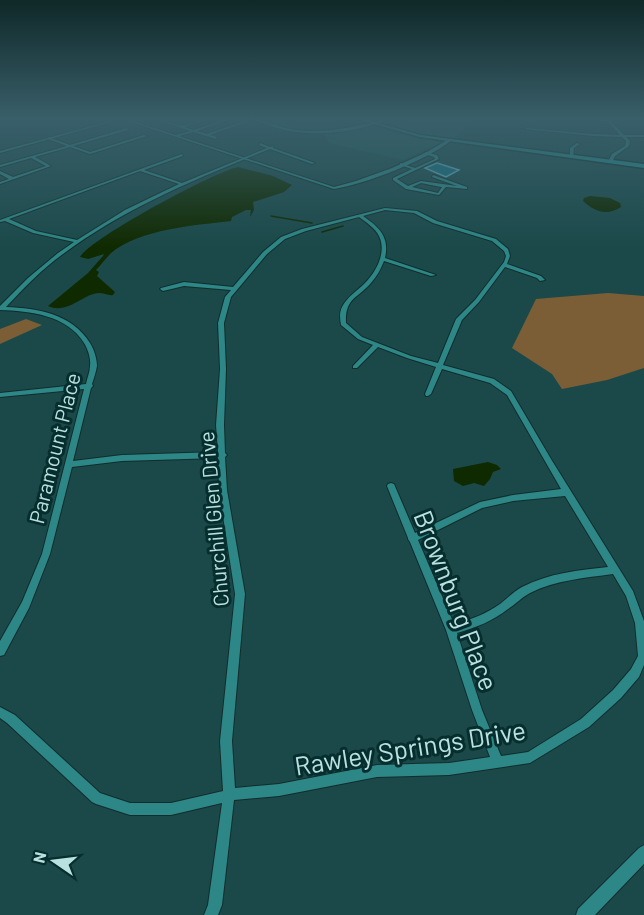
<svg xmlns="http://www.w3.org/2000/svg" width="644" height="915" font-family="Barlow,sans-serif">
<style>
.built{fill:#205656}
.green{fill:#7b5e35}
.water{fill:#102a00}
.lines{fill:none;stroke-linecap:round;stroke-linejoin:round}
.stream{stroke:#102a00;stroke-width:1.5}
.building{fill:#126e80;stroke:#61b1c4;stroke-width:1.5}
.minor-casing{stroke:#112d2c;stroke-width:2}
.tertiary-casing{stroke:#112d2c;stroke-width:2}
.secondary-casing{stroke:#112d2c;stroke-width:3}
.trunk-casing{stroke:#112d2c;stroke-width:2}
.minor{fill:#2c8786;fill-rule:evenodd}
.tertiary{fill:#2c8786;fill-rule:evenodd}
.secondary{fill:#228d8c;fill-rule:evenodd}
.trunk{fill:#109696;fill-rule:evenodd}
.labels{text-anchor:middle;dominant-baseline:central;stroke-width:6;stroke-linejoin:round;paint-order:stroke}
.street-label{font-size:21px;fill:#b9e1e0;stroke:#072e2e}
.near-street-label{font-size:26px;fill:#b9e1e0;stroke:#072e2e}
</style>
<rect width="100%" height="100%" fill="#1b4949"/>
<path class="built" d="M275,119H353L361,122L341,129L304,131L283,128L265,121Z
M392,119H475L453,139L408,132L379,124Z
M369,126L398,133L442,142L403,160L329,143L324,134Z"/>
<path class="green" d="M608,293L644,296V368L607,380L562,389L552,374L512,348L536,299Z
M26,319L42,325L0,344V329Z"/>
<path class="water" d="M238,167L273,176L292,185L284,192L253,202L254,210L250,217L251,210H246L232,217L231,221C197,225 139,229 111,253C106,258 101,265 96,270L99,272L97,276L115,292L113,295C108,296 104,293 99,293C84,293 68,315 48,306L88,273L103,256L104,254L88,259L80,257C91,238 214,172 238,167Z
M590,196L610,198L620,203L621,207C607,216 595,212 583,201L584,198Z
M488,462L497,465L501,469L493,472L490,479L484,486L474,483L463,486L454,481L453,469Z"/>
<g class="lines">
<path class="stream" d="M271,216L312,223
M322,232L343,226"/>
</g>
<path class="building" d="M437,163L459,170L446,177L425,168Z"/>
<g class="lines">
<defs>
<path id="minor" d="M155,119C164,119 171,124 180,125C189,127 200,119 210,119L185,127L193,130L227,119H232L197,131L207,134L247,120L250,121L210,135L217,137L216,139L193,132L176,137V135L190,131Z
M253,119C266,119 278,127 290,129C322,135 354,127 385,119H390C347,136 295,140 253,119Z
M567,119H609L624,135H644V137H626L630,141L629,146L615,156L612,162L610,163L608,162L612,154L625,146L626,141L622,137L593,136L525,129L527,128L593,134L620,135L607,121Z
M127,128L128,130L73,146L90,152L144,135L147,136L90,154L70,147L35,157L51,166L0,184V182L9,179L0,174V171L13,177L46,166L31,158L0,167V165L67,146L48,139V137L70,145Z
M260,143L270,147L273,146V148L315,163L312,164L270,149C198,178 126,207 63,254C42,269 24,288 6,307C38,308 72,314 90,343C94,349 97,359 97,366C96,372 94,378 92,384L93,386L91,388L73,461L122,455L218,452L216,425L220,369L218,323L225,297L231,290L184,286L163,291L160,289L161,288L184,282L233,287L263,252L281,237L302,229L385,208L417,211L437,221L496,239L508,249L510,256L507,264L541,276L545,280L540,281L537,278L505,267L479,302L462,320L443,365L494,379L511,391L551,459L633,591L644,621V665L639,677L621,698L589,727L530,763L449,775L377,777L279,796L234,800L222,905L218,915H204L208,905L222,803L171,815H130L96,804L92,802L7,723L0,718V707L15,715L100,793L130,803H171L223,791L220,741L235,594L219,490L218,458L122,461L72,467L50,554L29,608L4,655L0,656V641L22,602L42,554L84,389L0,397V393L86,384C87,378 90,372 90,366C91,359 88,349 84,343C67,315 30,311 0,310V306L28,278L58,253L74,242L33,233L5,221L0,222V220L182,154L183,156L144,170L182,183L267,148L259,145ZM140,171L179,184L125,210L77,240L36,231L9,219ZM385,210L414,213L433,223L492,241L504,251L506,256L504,262L475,300L456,319L438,363L411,356L362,337L346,323C345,298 357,299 371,283C377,276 381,269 384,261L431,276L436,275L385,258C390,237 379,227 363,216ZM359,217C366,222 375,228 379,236C387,252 376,272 365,283C357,291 347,297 342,307C339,313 340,319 341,325L358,339L373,345L353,366V368H357L378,347L407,358L436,367L425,394L426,396H428L431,394L442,369L490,383L507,395L561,489L513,495L480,502L415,533L394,484L391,483L388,484L387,486L408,538V539L410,542L446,630L472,710L490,757L449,763L377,765L279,784L235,788L232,741L245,594L227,490L225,457L227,455L225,453L224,425L226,369L224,323L231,297L267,254L285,239L306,231ZM565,496L608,567C579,570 549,573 522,587C514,591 508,598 500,604C486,614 470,620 454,624L418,540L482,508L513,501ZM613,574L626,596L635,623L638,656L631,669L613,690L581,719L528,752L501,756L482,710L457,633C475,628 493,621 508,609C516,604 522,597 530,593C556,580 585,578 613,574Z
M577,143L580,144L574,148L573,156L570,157V148Z
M425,152L437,155L439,159L397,179L408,186L421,181L457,186L432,177L433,175L467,187V189L446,187L439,195L406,189L393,180V178L412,169L400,165V163L415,168L435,159L434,157L425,154ZM421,183L441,187H442L438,193L412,187Z"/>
<path id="tertiary" d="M117,119H127L334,187L356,181L392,168L427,152L449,139L452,140C427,160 366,184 334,189L122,119L0,153V151Z
M644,845V864L595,915H576L578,909L639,848Z"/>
<path id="secondary" d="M357,119H364L420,135L644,164V168L420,137Z"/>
<path id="trunk" d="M0,119H9L0,122Z"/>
</defs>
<use href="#minor" class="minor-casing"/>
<use href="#tertiary" class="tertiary-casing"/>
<use href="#secondary" class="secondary-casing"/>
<use href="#trunk" class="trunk-casing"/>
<use href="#minor" class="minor"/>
<use href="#tertiary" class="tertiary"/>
<use href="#secondary" class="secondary"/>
<use href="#trunk" class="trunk"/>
</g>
<linearGradient id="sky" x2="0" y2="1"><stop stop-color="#0f2828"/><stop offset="0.48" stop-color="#395f6a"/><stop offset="1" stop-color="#395f6a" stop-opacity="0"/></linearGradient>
<rect width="644" height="247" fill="url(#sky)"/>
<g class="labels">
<g class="street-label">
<text transform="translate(54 448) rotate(-76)">Paramount Place</text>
<text transform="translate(213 519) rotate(-95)">Churchill Glen Drive</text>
</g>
<g class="near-street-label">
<text transform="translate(457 600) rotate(69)">Brownburg Place</text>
<text transform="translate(410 747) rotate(-9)">Rawley Springs Drive</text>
</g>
</g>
<g transform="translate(54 861) rotate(284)" stroke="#072e2e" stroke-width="4.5" paint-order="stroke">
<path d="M0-4.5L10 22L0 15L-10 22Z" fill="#b9e1e0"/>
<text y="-9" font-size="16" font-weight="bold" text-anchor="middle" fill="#b9e1e0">N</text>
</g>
</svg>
